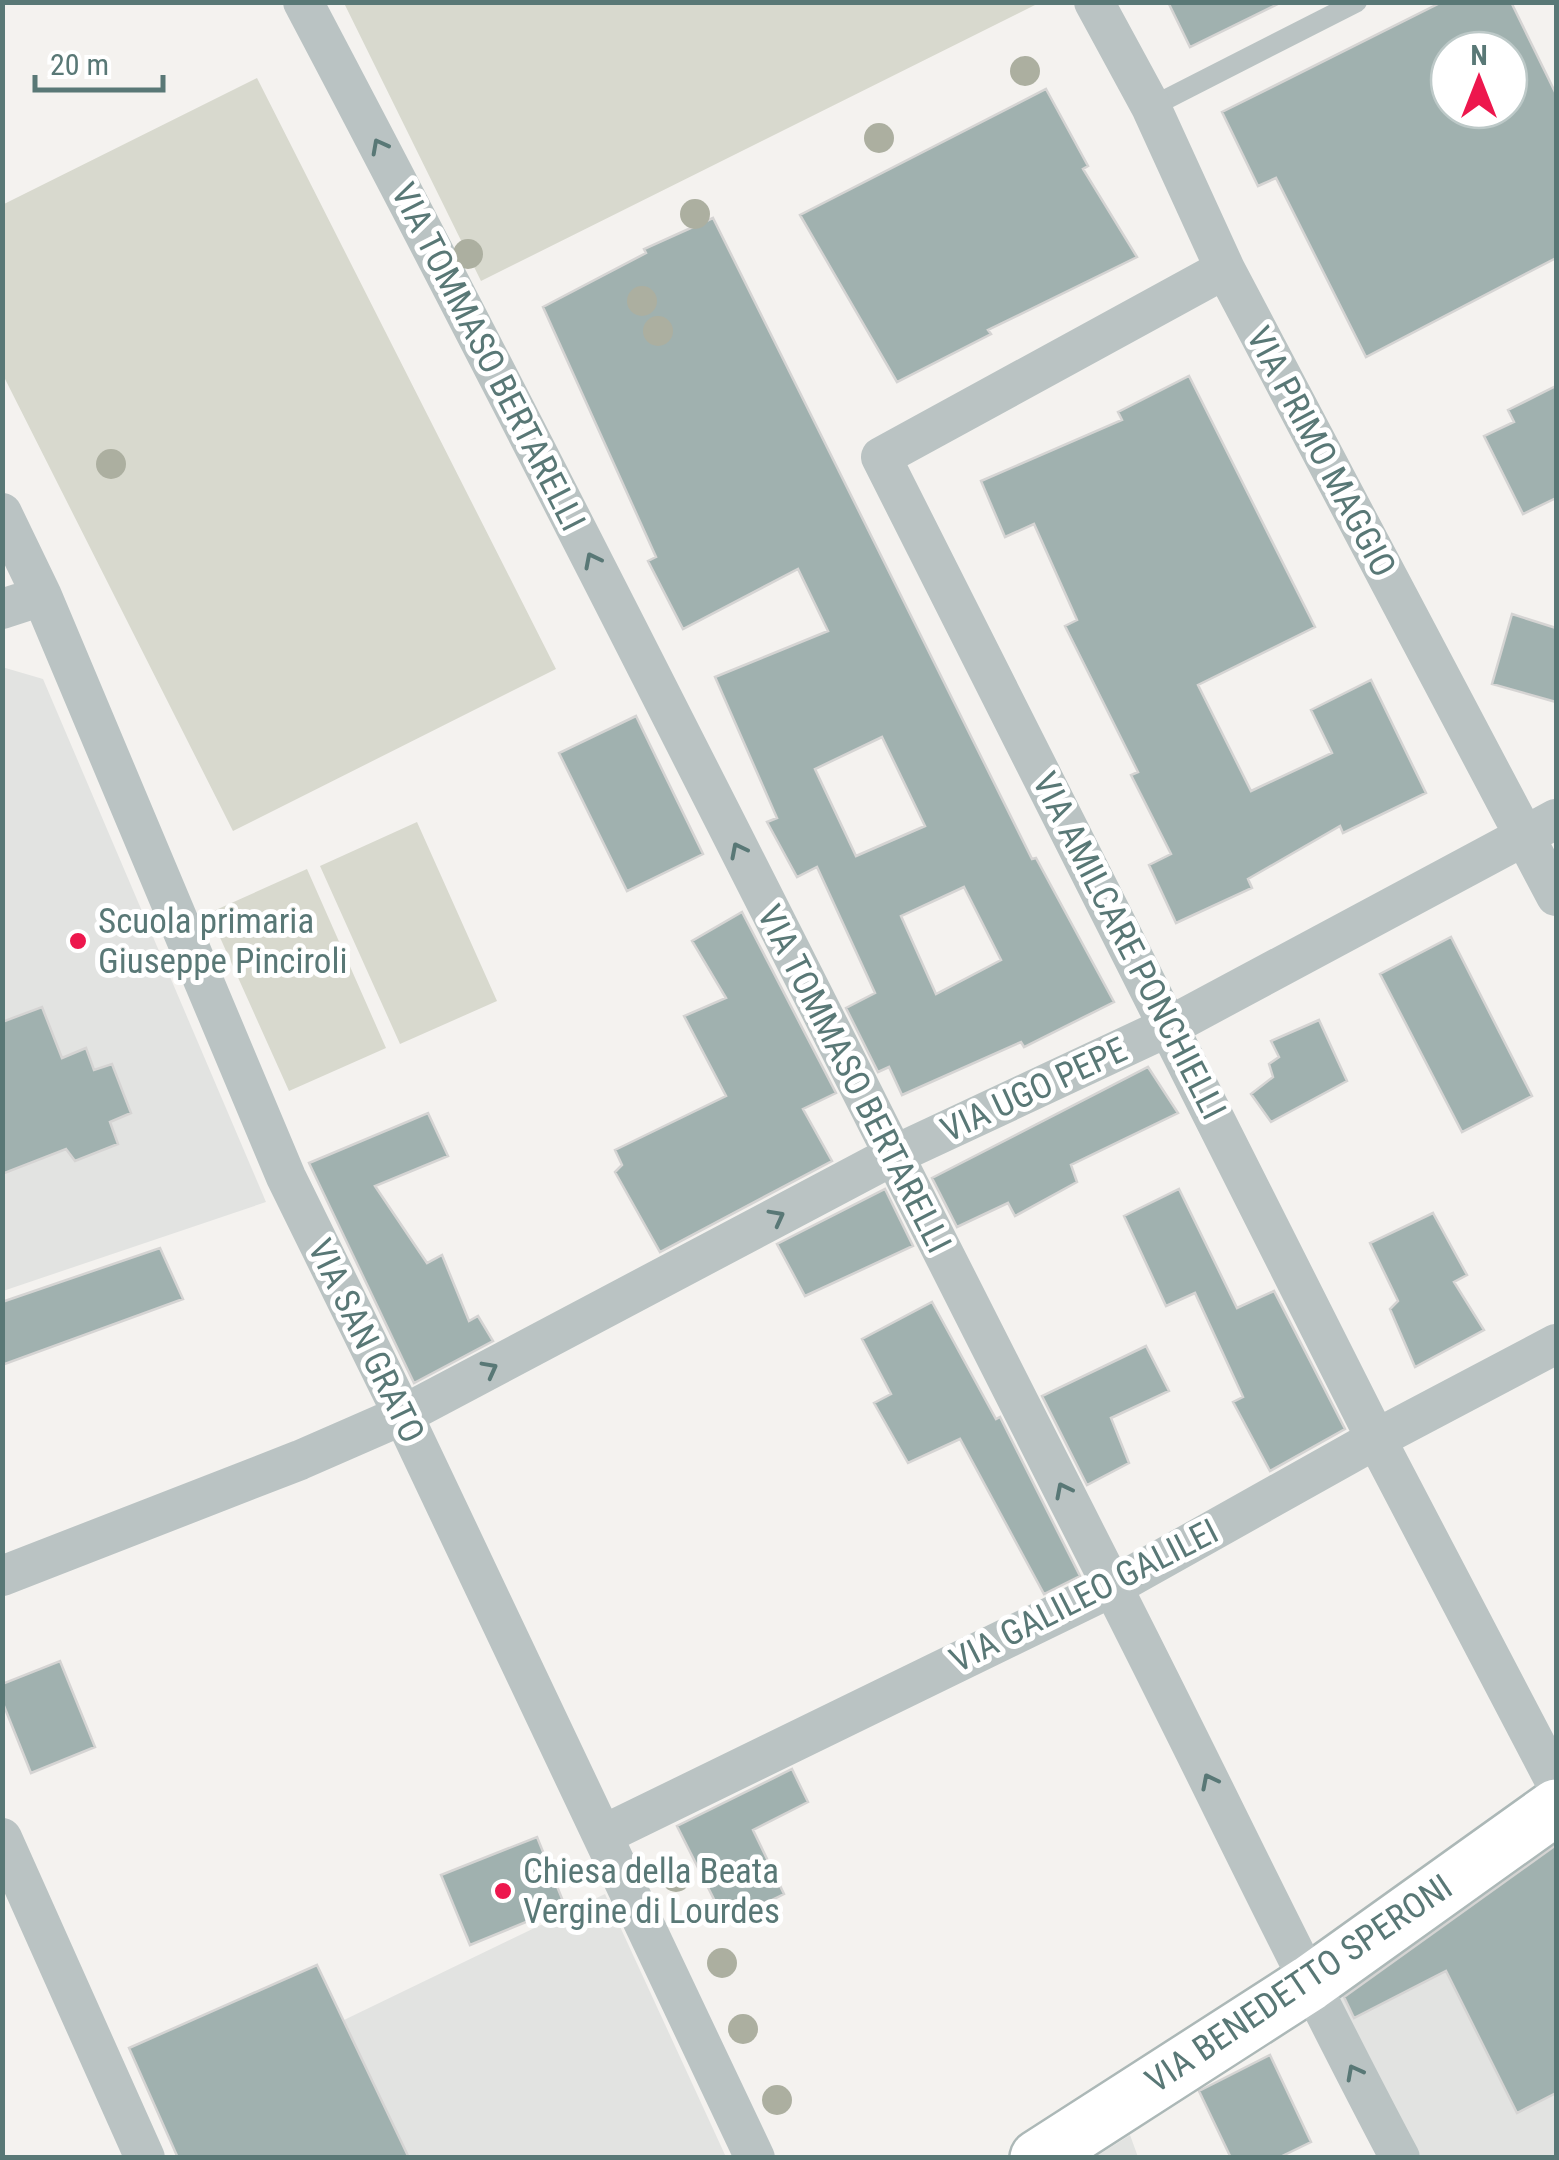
<svg xmlns="http://www.w3.org/2000/svg" width="1559" height="2160" font-family="'Roboto Condensed',sans-serif">
<style>
.built{fill:#e2e3e1}
.green{fill:#d8d9ce}
.building{fill:#a0b1af;stroke:#d5d4d3;stroke-width:2.5;fill-rule:evenodd}
.lines{fill:none;stroke-linecap:round;stroke-linejoin:round}
.secondary-casing{stroke:#acb8b7;stroke-width:60}
.lane{stroke:#bac3c3;stroke-width:20}
.street{stroke:#bac3c3;stroke-width:40}
.secondary{stroke:#fff;stroke-width:55}
.tree{fill:#acafa0}
.oneway{stroke:#597876}
.poi-dot{fill:#ed174d;stroke:#fff;stroke-width:4}
.labels{text-anchor:middle;dominant-baseline:central;stroke-width:10;stroke-linejoin:round;paint-order:stroke}
.street-label{font-size:35px;fill:#597876;stroke:#fff}
.poi-label{font-size:35px;fill:#597876;stroke:#fff;text-anchor:start}
</style>
<rect width="100%" height="100%" fill="#f4f2ef"/>
<path class="built" d="M2,667L43,679L266,1202L3,1291Z
M1556,1827V2157H1421L1339,2000L1348,1963Z
M605,1894L726,2157H409L344,2020Z
M1130,2135L1138,2157H1094H1095Z"/>
<path class="green" d="M344,3H1039L481,281Z
M257,78L556,669L233,831L3,375L2,205Z
M417,822L497,1001L400,1044L320,866Z
M307,869L386,1048L289,1091L209,913Z"/>
<path class="building" d="M1168,2H1282L1190,47Z
M1442,2H1511L1556,94V258L1366,357L1276,178L1258,186L1222,112ZM1449,50H1509V110H1449Z
M1046,89L1088,166L1083,169L1137,257L988,330L991,334L897,382L800,215Z
M713,218L1032,859L1036,858L1114,1002L1024,1047L1021,1042L902,1095L889,1067L878,1072L846,1008L875,993L817,867L797,877L767,822L777,818L715,677L828,631L798,569L683,629L648,561L656,557L543,307L646,253L644,249ZM882,737L925,826L856,856L815,769ZM964,887L1001,960L936,994L901,916Z
M1189,376L1315,627L1198,685L1251,791L1332,753L1311,710L1371,680L1426,793L1343,833L1340,826L1248,879L1252,888L1176,923L1149,865L1171,854L1131,775L1138,772L1065,626L1077,620L1034,524L1005,537L981,481L1122,420L1118,412Z
M1556,386V498L1523,514L1484,436L1514,422L1508,410Z
M1512,614L1556,628V702L1492,684Z
M636,716L703,854L627,891L559,753Z
M742,912L836,1093L803,1109L832,1161L660,1252L615,1172L622,1165L615,1150L726,1096L684,1016L726,998L692,941Z
M1451,937L1532,1096L1462,1132L1380,974Z
M42,1007L62,1058L86,1048L94,1070L112,1064L131,1113L110,1122L118,1144L75,1161L66,1149L2,1174V1022Z
M1319,1020L1347,1081L1271,1122L1251,1094L1273,1077L1269,1064L1279,1057L1271,1041Z
M1148,1067L1178,1113L1071,1165L1077,1182L1015,1216L1008,1203L957,1227L932,1178Z
M428,1113L448,1156L375,1186L427,1263L442,1255L469,1321L478,1316L493,1341L414,1383L309,1163Z
M885,1189L913,1246L805,1296L777,1244Z
M1179,1189L1237,1308L1274,1291L1345,1429L1270,1471L1233,1402L1243,1397L1195,1293L1166,1306L1124,1216Z
M1433,1213L1467,1275L1454,1282L1484,1330L1415,1367L1390,1309L1398,1301L1370,1243Z
M160,1248L183,1299L2,1365V1302Z
M932,1302L996,1419L1000,1417L1080,1576L1044,1594L960,1439L908,1463L874,1403L891,1394L862,1339Z
M1146,1346L1169,1391L1111,1418L1129,1463L1087,1485L1042,1396Z
M60,1661L95,1747L31,1773L2,1701V1684Z
M792,1769L808,1802L753,1830L784,1894L726,1923L677,1826Z
M537,1837L565,1906L470,1945L441,1875Z
M1556,1845V2093L1517,2113L1446,1971L1354,2018L1344,1997Z
M317,1965L409,2158H178L129,2048Z
M1270,2055L1311,2142L1278,2158H1231L1199,2091Z"/>
<g class="lines">
<defs>
<path id="secondary" d="M1038,2158L1310,1983L1556,1807"/>
</defs>
<use href="#secondary" class="secondary-casing"/>
<path class="lane" d="M1151,107L1357,2"/>
<path class="street" d="M303,2C579,525 842,1055 1110,1582C1208,1774 1299,1968 1400,2158
M1094,2L1151,107L1225,269L1556,896
M1225,269L881,457L1376,1439L1556,1783
M2,513L42,596L286,1177L403,1415L755,2158
M2,609L42,596
M2,1576L300,1460L403,1415L892,1156L1170,1026L1556,819
M603,1835L1112,1587L1376,1439L1556,1344
M2,1838L145,2158"/>
<use href="#secondary" class="secondary"/>
</g>
<g class="tree">
<circle cx="1025" cy="71" r="15"/>
<circle cx="879" cy="138" r="15"/>
<circle cx="695" cy="214" r="15"/>
<circle cx="468" cy="254" r="15"/>
<circle cx="642" cy="301" r="15"/>
<circle cx="658" cy="331" r="15"/>
<circle cx="111" cy="464" r="15"/>
<circle cx="676" cy="1877" r="15"/>
<circle cx="722" cy="1963" r="15"/>
<circle cx="743" cy="2029" r="15"/>
<circle cx="777" cy="2100" r="15"/>
</g>
<defs><path id="oneway-chevron" d="M-2-3.5L2.5 0L-2 3.5" fill="none" stroke-width="1.6" stroke-linecap="round" stroke-linejoin="round" transform="scale(2.5)"/></defs>
<g class="oneway">
<use href="#oneway-chevron" transform="translate(379 146) rotate(-118)"/>
<use href="#oneway-chevron" transform="translate(592 560) rotate(-117)"/>
<use href="#oneway-chevron" transform="translate(738 850) rotate(-117)"/>
<use href="#oneway-chevron" transform="translate(777 1217) rotate(-28)"/>
<use href="#oneway-chevron" transform="translate(490 1369) rotate(-28)"/>
<use href="#oneway-chevron" transform="translate(1063 1490) rotate(-117)"/>
<use href="#oneway-chevron" transform="translate(1209 1781) rotate(-117)"/>
<use href="#oneway-chevron" transform="translate(1354 2072) rotate(-118)"/>
</g>
<g class="poi-dot">
<circle cx="78" cy="941" r="10"/>
<circle cx="503" cy="1891" r="10"/>
</g>
<g class="labels">
<g class="street-label">
<text transform="translate(488 357) rotate(63)">VIA TOMMASO BERTARELLI</text>
<text transform="translate(1321 452) rotate(62)">VIA PRIMO MAGGIO</text>
<text transform="translate(1129 946) rotate(63)">VIA AMILCARE PONCHIELLI</text>
<text transform="translate(854 1079) rotate(63)">VIA TOMMASO BERTARELLI</text>
<text transform="translate(1034 1090) rotate(-25)">VIA UGO PEPE</text>
<text transform="translate(366 1341) rotate(64)">VIA SAN GRATO</text>
<text transform="translate(1084 1596) rotate(-27)">VIA GALILEO GALILEI</text>
<text transform="translate(1299 1984) rotate(-34)">VIA BENEDETTO SPERONI</text>
</g>
<g class="poi-label">
<text x="98" y="921">Scuola primaria<tspan x="98" dy="40">Giuseppe Pinciroli</tspan></text>
<text x="523" y="1871">Chiesa della Beata<tspan x="523" dy="40">Vergine di Lourdes</tspan></text>
</g>
</g>
<rect width="1559" height="2160" fill="none" stroke="#597876" stroke-width="10"/>
<g transform="translate(1479 80)"><circle r="48" fill="#ffffff" stroke="#bdc9c8" stroke-width="2.5"/>
<path d="M0-8L18 38L0 25L-18 38Z" fill="#ed174d"/>
<text y="-15" font-size="28" font-weight="bold" text-anchor="middle" fill="#597876">N</text>
</g>
<path d="M35 75v15h128v-15" fill="none" stroke="#597876" stroke-width="5"/>
<text x="50" y="75" font-size="30" fill="#597876" stroke="#ffffff" stroke-width="8" paint-order="stroke">20 m</text>
</svg>
